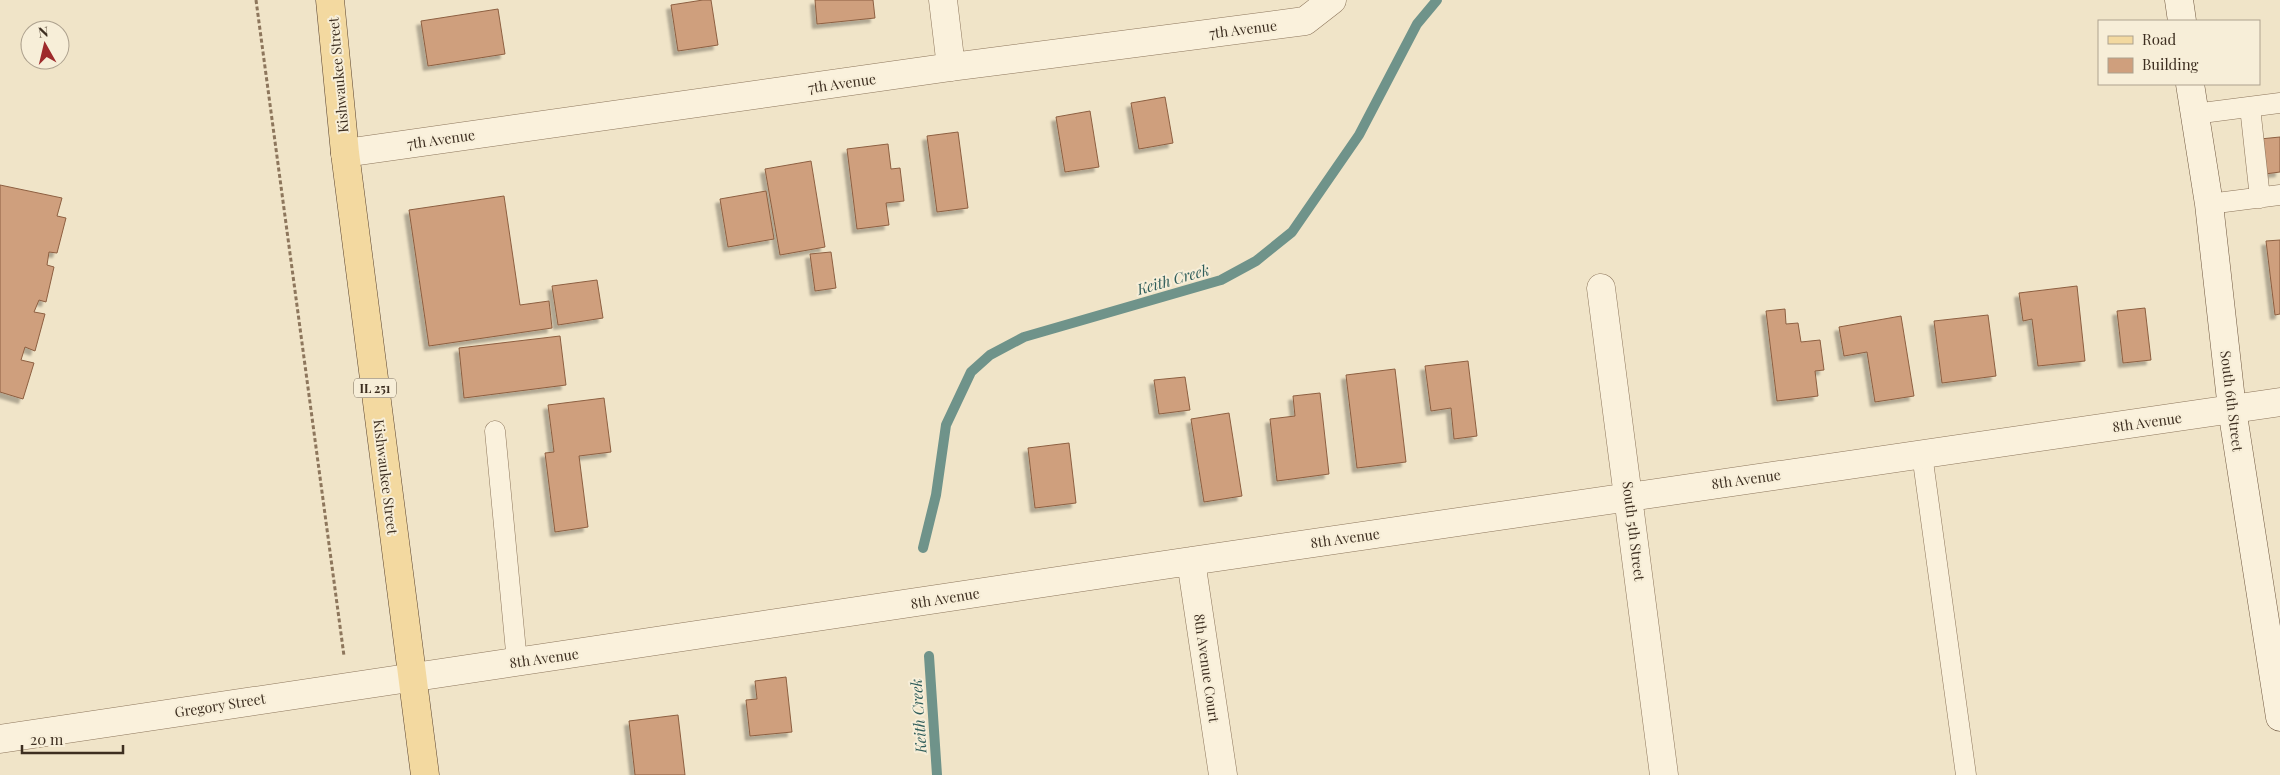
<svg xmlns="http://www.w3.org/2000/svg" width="2280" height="775" font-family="'Playfair Display',serif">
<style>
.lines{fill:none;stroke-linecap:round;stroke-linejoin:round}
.stream{stroke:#6f938a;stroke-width:10}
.building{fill:#cf9f7d;stroke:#8d5f41;filter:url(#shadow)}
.lane-casing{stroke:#8d765c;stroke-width:21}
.street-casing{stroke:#8d765c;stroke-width:29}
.secondary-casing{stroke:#6f573f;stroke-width:29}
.primary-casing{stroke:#5b4430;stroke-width:29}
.path{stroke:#8d765c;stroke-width:3;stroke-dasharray:4 2.5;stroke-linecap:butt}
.lane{stroke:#faf1dc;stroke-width:20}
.street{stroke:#faf1dc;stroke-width:28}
.secondary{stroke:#faf1dc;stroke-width:28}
.primary{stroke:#f3d9a0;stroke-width:28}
.labels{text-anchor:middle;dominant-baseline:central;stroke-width:4;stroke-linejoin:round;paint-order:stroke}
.shield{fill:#f7eed8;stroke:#756857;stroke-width:1}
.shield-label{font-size:12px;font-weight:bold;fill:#3d2e20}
.street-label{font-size:14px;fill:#3d2e20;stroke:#f7eed8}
.water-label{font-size:15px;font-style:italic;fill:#2f5d5a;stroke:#f7eed8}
</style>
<defs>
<filter id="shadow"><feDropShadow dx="-4.5" dy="4.5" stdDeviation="1" flood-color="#0004"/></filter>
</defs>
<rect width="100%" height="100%" fill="#f0e4c8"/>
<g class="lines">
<path class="stream" d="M923,548L936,495L946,425L971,372L990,355L1024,337L1221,280L1256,261L1292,232L1359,135L1417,24L1437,0
M929,656L937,775"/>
</g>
<path class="building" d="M703,0H711L718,45L678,51L671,5Z
M815,0H873L875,18L817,24Z
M498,9L505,54L428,66L421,21Z
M1165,97L1173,143L1139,149L1131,103Z
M1090,111L1099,167L1065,172L1056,117Z
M958,132L968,208L937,212L927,136Z
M2280,137V172L2265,174L2260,139Z
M888,144L891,169L900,168L904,201L886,203L889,225L857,229L847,149Z
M811,161L825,247L780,255L765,169Z
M0,185L62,198L57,216L66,218L57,253L49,252L47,265L54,267L46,302L39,300L34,312L45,314L35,351L25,347L21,360L34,363L23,399L0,392Z
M766,191L774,239L728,247L720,199Z
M504,196L520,305L549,301L552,328L429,346L409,210Z
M2280,240V314L2275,315L2266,241Z
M831,252L836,288L815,291L810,254Z
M597,280L603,318L558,325L552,286Z
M2077,286L2085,361L2038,366L2032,319L2023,321L2019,293Z
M2145,308L2151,360L2123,363L2117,311Z
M1785,309L1786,324L1798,323L1801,342L1820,340L1824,370L1815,371L1818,396L1777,401L1766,311Z
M1988,315L1996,376L1942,383L1934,321Z
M1901,316L1914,396L1875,402L1867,352L1844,356L1839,327Z
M560,336L566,385L464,398L459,348Z
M1468,361L1477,436L1454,439L1451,408L1431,411L1425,366Z
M1395,369L1406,462L1357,468L1346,375Z
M1185,377L1190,410L1159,414L1154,380Z
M1320,393L1329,474L1277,481L1270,419L1295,416L1293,396Z
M604,398L611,452L579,456L588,527L555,532L545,453L554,452L548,405Z
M1229,413L1242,496L1204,502L1191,419Z
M1069,443L1076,503L1035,508L1028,448Z
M786,677L792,732L750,736L746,700L757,699L755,681Z
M678,715L685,775H635L629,721Z"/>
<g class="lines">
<defs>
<path id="lane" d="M2250,107L2260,198
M2194,114L2280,103
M2209,204L2280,195
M495,431L517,662
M1922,454L1966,775"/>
<path id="street" d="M943,0L951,67
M345,153L951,67L1305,21L1332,0
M1601,288L1664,775
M1191,561L1223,775
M0,739L1191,561L2280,402"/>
<path id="secondary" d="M2179,0L2182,21
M2190,84L2209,204L2232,409L2280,717"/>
<path id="primary" d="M330,0L345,153L425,775"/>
</defs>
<use href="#lane" class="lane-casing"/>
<use href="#street" class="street-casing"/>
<use href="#secondary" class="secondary-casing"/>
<use href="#primary" class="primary-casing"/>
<path class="path" d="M256,0L344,656"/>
<use href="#lane" class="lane"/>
<use href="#street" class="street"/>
<use href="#secondary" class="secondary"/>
<use href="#primary" class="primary"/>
</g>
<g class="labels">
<rect class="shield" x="354" y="378.5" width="42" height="19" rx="4"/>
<g class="shield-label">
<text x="375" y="388">IL 251</text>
</g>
<g class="street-label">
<text transform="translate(1243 29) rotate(-7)">7th Avenue</text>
<text transform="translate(338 75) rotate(-95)">Kishwaukee Street</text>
<text transform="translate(842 83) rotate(-8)">7th Avenue</text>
<text transform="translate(441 139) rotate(-8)">7th Avenue</text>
<text transform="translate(2232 401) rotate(83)">South 6th Street</text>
<text transform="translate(2147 422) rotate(-8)">8th Avenue</text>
<text transform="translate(386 477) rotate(83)">Kishwaukee Street</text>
<text transform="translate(1746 479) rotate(-8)">8th Avenue</text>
<text transform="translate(1634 531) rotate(83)">South 5th Street</text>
<text transform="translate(1345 538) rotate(-8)">8th Avenue</text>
<text transform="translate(945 598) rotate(-9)">8th Avenue</text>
<text transform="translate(544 658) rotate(-8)">8th Avenue</text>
<text transform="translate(1207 668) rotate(82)">8th Avenue Court</text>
<text transform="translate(220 705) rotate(-9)">Gregory Street</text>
</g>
<g class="water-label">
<text transform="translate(1173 279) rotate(-16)">Keith Creek</text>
<text transform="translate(918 716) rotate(-94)">Keith Creek</text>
</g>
</g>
<rect x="2098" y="20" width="162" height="65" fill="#f7eed8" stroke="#ada18e"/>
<rect x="2108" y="36" width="25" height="8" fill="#f3d9a0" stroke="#ada18e"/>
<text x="2142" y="45" font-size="15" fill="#3d2e20">Road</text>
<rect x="2108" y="58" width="25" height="15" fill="#cf9f7d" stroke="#ada18e"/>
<text x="2142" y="70" font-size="15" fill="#3d2e20">Building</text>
<g transform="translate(45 45) rotate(352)"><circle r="24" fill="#f7eed8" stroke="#ada18e"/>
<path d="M0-4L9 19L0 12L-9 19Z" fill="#9e2a2b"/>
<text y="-8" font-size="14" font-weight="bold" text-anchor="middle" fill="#3d2e20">N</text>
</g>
<path d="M22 745v8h101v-8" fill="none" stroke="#3d2e20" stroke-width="2.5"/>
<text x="30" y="745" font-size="15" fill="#3d2e20" stroke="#f7eed8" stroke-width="4" paint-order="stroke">20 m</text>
</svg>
